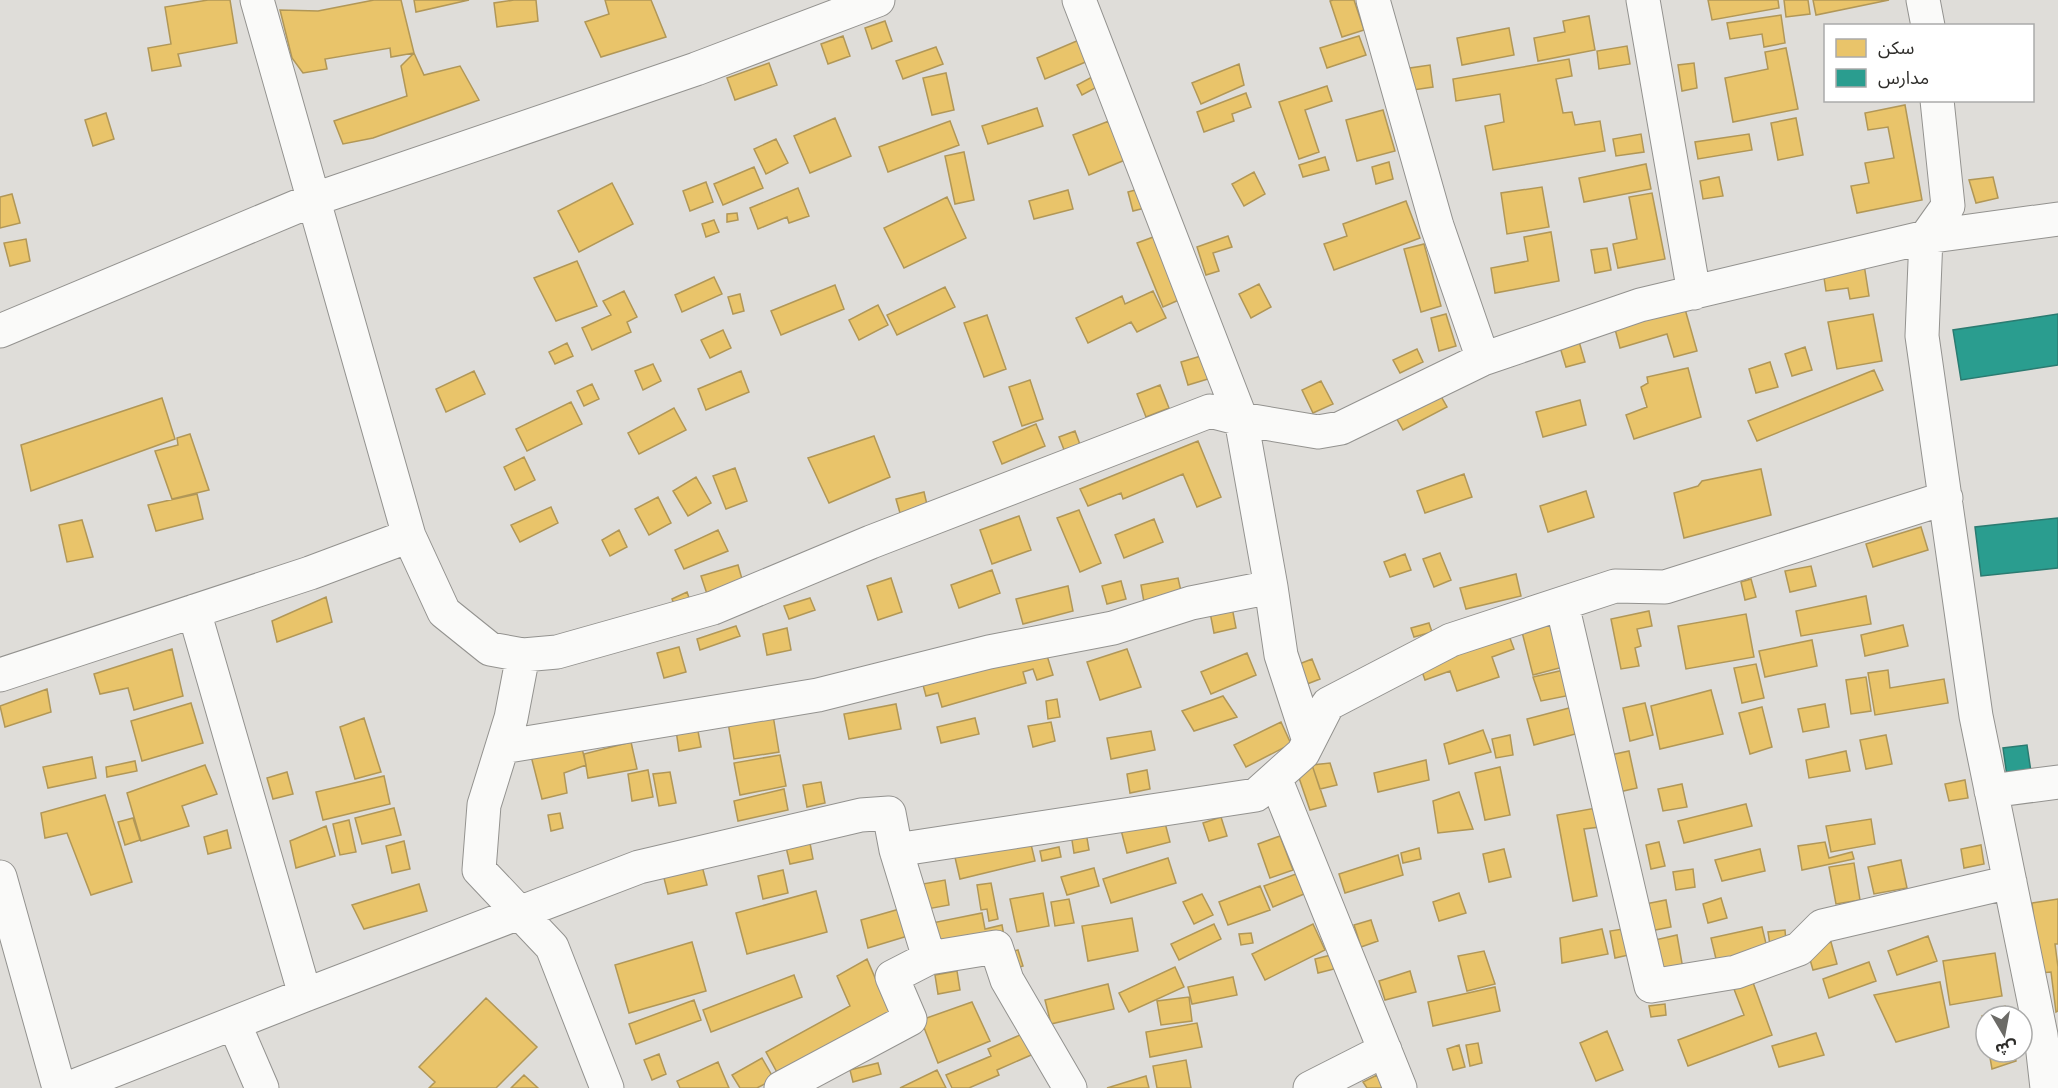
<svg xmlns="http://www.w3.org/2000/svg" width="2058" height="1088" font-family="Literata,'Noto Sans Arabic',serif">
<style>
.homes{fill:#e9c46a;stroke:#b19757;stroke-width:1.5}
.schools{fill:#2a9d8f;stroke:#2b7b71;stroke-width:1.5}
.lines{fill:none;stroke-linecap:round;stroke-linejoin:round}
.minor-casing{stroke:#93928f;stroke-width:35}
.minor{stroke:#fafaf9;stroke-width:33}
</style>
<rect width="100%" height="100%" fill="#dfddd9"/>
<path class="homes" d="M208,0H230L237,43L178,54L181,66L152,71L148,48L171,44L165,7Z
M374,0H401L414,53L391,57L390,48L325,59L327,69L303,73L292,58L280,10L318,11Z
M414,0H469L416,12Z
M514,0H536L538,21L497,27L494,3Z
M605,0H651L666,37L601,57L585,22L609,14Z
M1333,0H1354L1364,30L1342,37L1330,1Z
M1708,0H1778L1779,8L1712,20Z
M1784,0H1808L1810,14L1786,17Z
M1813,0H1889L1816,15Z
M1781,15L1785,43L1764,47L1762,34L1730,39L1727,23Z
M1589,16L1595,50L1538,61L1534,38L1565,32L1563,21Z
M885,21L892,41L872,49L865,28Z
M1509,28L1514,55L1462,65L1457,38Z
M843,36L850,56L828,64L821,44Z
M1359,36L1366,55L1327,68L1320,48Z
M1079,40L1088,61L1045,79L1037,58Z
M1627,46L1630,64L1599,69L1597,51Z
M936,47L943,64L903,79L896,61Z
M1786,48L1798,109L1733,122L1725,78L1768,69L1765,52Z
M414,53L424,75L460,66L479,100L373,138L343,144L334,121L407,96L401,66Z
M1569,59L1572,76L1556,79L1563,113L1572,112L1575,125L1600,121L1605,151L1493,170L1485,126L1504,122L1500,94L1456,101L1453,79Z
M769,63L777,85L735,100L727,78Z
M1694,63L1697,88L1682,91L1678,65Z
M1239,64L1244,85L1201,104L1192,83Z
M1430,65L1433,87L1413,90L1410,68Z
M946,73L954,110L932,115L923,78Z
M1092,77L1097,87L1082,95L1077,85Z
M1327,86L1332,101L1305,110L1319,152L1299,159L1279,102Z
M1246,93L1251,107L1232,114L1234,121L1204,132L1197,112Z
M1905,105L1922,200L1857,213L1851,186L1869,183L1865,163L1894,158L1888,127L1868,130L1865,113Z
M1037,108L1043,126L988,144L982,126Z
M1383,110L1395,151L1357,161L1346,120Z
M106,113L114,139L93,146L85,120Z
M835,118L851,156L810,173L794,136Z
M1796,118L1803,155L1778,160L1771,123Z
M950,121L959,145L888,172L879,147Z
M1109,121L1125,160L1089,175L1073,135Z
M1641,134L1644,152L1616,156L1613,139Z
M1749,134L1752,150L1698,159L1695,142Z
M776,139L788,163L766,174L754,149Z
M964,152L974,200L955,204L945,156Z
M1325,157L1329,170L1303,177L1299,165Z
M1389,162L1393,179L1376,184L1372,167Z
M1646,164L1651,189L1584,202L1579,178Z
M754,167L763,188L723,205L714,184Z
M1254,172L1265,194L1244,206L1232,184Z
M1719,177L1723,196L1703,199L1700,181Z
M1993,177L1998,198L1976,203L1969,180Z
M706,182L713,202L690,211L683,191Z
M612,183L633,224L579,252L558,211Z
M1542,187L1549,227L1507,234L1501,193Z
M798,188L809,216L789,223L787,217L758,229L750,208Z
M1139,189L1145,208L1133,211L1128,192Z
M1068,190L1073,209L1034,219L1029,201Z
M1652,193L1665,259L1618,268L1613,244L1637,239L1629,197Z
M12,194L20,223L0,228V197Z
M947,197L966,238L904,268L884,228Z
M1406,201L1420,238L1334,270L1324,244L1347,236L1343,224Z
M737,213L738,220L727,222V214Z
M714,220L719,232L706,237L702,224Z
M1551,232L1559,281L1495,293L1491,268L1528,261L1524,237Z
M1156,236L1181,299L1163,307L1137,243Z
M1228,236L1232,247L1213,253L1219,271L1206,275L1197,247Z
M26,239L30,261L10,266L4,243Z
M1424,244L1441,306L1421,312L1404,249Z
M1607,248L1611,270L1595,273L1591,250Z
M1863,258L1869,296L1850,299L1848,288L1826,291L1823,271Z
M577,261L597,306L556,321L534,278Z
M714,277L722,294L682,312L675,295Z
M1259,284L1271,307L1251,318L1239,294Z
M835,285L844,309L781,335L771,311Z
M945,287L955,307L897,335L887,315Z
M624,291L637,317L627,322L631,332L592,350L582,328L611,315L603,301Z
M1153,291L1166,318L1137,332L1131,322L1088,343L1076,318L1122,296L1125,304Z
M740,294L744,311L733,314L728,297Z
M878,305L888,325L859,340L849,320Z
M1685,309L1697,351L1674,357L1667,334L1620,348L1615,329Z
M1446,314L1456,346L1439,351L1431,318Z
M1873,314L1882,361L1837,369L1828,322Z
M987,315L1006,369L984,377L964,323Z
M723,330L731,348L710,358L701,340Z
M1578,338L1585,362L1566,367L1559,344Z
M567,343L573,356L555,364L549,352Z
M1805,347L1812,370L1792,376L1785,354Z
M1417,349L1423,362L1400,373L1393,360Z
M1201,356L1208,379L1188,385L1181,362Z
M1770,362L1778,387L1756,393L1749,369Z
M653,364L661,381L643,390L635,371Z
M1688,368L1701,417L1634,439L1626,415L1647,407L1641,387L1648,383L1647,377Z
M1874,370L1883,390L1757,441L1748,421Z
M474,371L485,394L446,412L436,389Z
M741,371L749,392L706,410L698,389Z
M1030,380L1043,419L1022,426L1009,387Z
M1321,381L1333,404L1313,413L1302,390Z
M592,384L599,399L584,406L577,391Z
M1160,385L1169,408L1146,417L1137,394Z
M1438,391L1447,407L1403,430L1394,414Z
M162,398L175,439L31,491L21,445Z
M1580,400L1586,425L1543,437L1536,412Z
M571,402L582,424L527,451L516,429Z
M674,408L686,430L639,454L628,433Z
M1036,424L1045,446L1002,464L993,442Z
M1075,431L1085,458L1070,465L1059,437Z
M190,434L209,490L172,499L155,451L178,445L177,438Z
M874,436L890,477L829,503L808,458Z
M1198,441L1221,497L1197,507L1183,474L1123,499L1121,493L1088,506L1080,489Z
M524,457L535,480L515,490L504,467Z
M735,468L747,501L726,509L713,476Z
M1761,469L1771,515L1684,538L1674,493L1698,486L1702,481Z
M1464,474L1472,497L1425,513L1417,491Z
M696,477L711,503L688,516L673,491Z
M1586,491L1594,517L1548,532L1540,506Z
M924,492L929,513L902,520L896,499Z
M197,494L203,519L156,531L148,505Z
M658,497L671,523L649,535L635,509Z
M551,507L558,523L520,542L511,525Z
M1079,510L1101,563L1080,572L1057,518Z
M1019,516L1031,550L992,564L980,530Z
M1154,519L1163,542L1124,558L1115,535Z
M82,520L93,557L67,562L59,525Z
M1921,527L1928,550L1873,567L1866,544Z
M619,530L627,547L610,556L602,540Z
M718,530L728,551L684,569L675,550Z
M1440,553L1451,580L1434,587L1423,559Z
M1405,554L1411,570L1390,577L1384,562Z
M738,565L744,586L708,597L701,576Z
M1811,566L1816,586L1790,592L1785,571Z
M992,570L1000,593L959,608L951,585Z
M1516,574L1521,596L1466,609L1460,588Z
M891,578L902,612L878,620L867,586Z
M1178,578L1183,600L1145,608L1141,585Z
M1751,579L1756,597L1745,600L1741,582Z
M1121,581L1126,599L1107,604L1102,586Z
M1068,586L1073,611L1023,624L1016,599Z
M687,592L692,606L677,612L672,599Z
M1866,596L1871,624L1801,636L1796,611Z
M326,597L332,622L277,642L272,621Z
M810,598L815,610L789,619L784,606Z
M1231,602L1236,628L1214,633L1209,607Z
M1649,611L1652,626L1637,629L1641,646L1635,648L1639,666L1621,669L1611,619Z
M1746,614L1754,657L1686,669L1678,626Z
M1429,623L1432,632L1414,637L1411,628Z
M1551,623L1563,667L1533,675L1521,628Z
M1903,625L1908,646L1865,656L1861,635Z
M736,626L740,636L700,650L697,639Z
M787,628L791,650L767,655L763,634Z
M1508,633L1514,649L1492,657L1499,677L1457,691L1450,671L1425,680L1419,663Z
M1812,640L1817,666L1765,677L1759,651Z
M679,647L686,672L664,678L657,653Z
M172,649L183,696L134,710L128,688L100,694L94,674Z
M1045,649L1053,675L1037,680L1033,669L1023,672L1026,683L942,707L938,693L926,696L923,685Z
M1127,649L1141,687L1100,700L1087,662Z
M1247,653L1256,675L1211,694L1201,672Z
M1312,659L1320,679L1302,686L1294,666Z
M1756,664L1764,698L1742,703L1734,668Z
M1564,670L1571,695L1541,701L1533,677Z
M1888,670L1890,688L1944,679L1948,703L1875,715L1868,673Z
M1866,677L1871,711L1851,714L1846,680Z
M47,689L51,712L5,727L0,706Z
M1711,690L1723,734L1660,749L1651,706Z
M1223,696L1237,717L1194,731L1182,711Z
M1057,699L1060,717L1048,719L1046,701Z
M191,703L203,743L142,761L131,721Z
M1645,703L1653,735L1630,741L1623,708Z
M896,704L901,729L849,739L844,714Z
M1825,704L1829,727L1803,732L1798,709Z
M1573,707L1579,733L1534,745L1527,719Z
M1762,707L1772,747L1750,754L1739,713Z
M772,709L779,752L734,759L727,716Z
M364,718L381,772L355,779L340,727Z
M975,718L979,734L941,743L937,727Z
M1051,722L1055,741L1033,747L1028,726Z
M1281,722L1291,744L1246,767L1234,745Z
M697,726L701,747L679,751L676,730Z
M1483,730L1491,752L1449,764L1444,744Z
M1151,731L1155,750L1111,759L1107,738Z
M1510,735L1513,755L1496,758L1492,739Z
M1886,735L1892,764L1866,769L1860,740Z
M631,742L637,769L588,778L584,754Z
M581,744L586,765L564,773L567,793L542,799L531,756Z
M1629,751L1637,788L1619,792L1610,755Z
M1846,751L1850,771L1809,778L1806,760Z
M780,755L786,786L740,795L734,763Z
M92,757L96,778L48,788L43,767Z
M1426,760L1429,780L1378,792L1374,773Z
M135,761L137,771L107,777L106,767Z
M1330,763L1337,785L1320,789L1312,765Z
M205,765L217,794L182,806L189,826L141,841L127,793Z
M1312,765L1326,806L1310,810L1296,769Z
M1500,767L1510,815L1485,820L1475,773Z
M648,770L653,797L632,801L628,774Z
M1147,770L1150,789L1130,793L1127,774Z
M287,772L293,794L273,799L267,778Z
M670,772L676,803L659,806L653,774Z
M384,776L390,804L323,820L316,792Z
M1965,780L1968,798L1949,801L1945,784Z
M821,782L825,803L807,807L803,785Z
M1682,784L1687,807L1663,811L1658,789Z
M784,789L788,810L738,821L734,801Z
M1459,792L1473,829L1438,833L1433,801Z
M105,795L132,882L91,895L67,833L45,838L41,813Z
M1746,804L1752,826L1684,843L1678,821Z
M394,808L401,835L362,844L355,818Z
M1596,808L1600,827L1584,829L1597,896L1573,901L1557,815Z
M560,813L563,828L551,831L548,815Z
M1221,817L1227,836L1209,841L1203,823Z
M133,818L140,840L125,845L118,822Z
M1164,819L1170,842L1127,853L1121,830Z
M1871,819L1875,844L1831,852L1826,826Z
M349,820L356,852L340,855L333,824Z
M326,826L335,856L296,868L290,841Z
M227,830L231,848L208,854L204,837Z
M1086,832L1089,850L1074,853L1071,834Z
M1029,836L1035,861L960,879L954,853Z
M1280,836L1293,870L1270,878L1258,844Z
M809,838L813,859L790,864L785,843Z
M404,841L410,869L392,873L386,846Z
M1659,842L1665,866L1651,869L1646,845Z
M1825,842L1829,858L1852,852L1854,859L1802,870L1798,846Z
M1981,845L1984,864L1964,868L1961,849Z
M1059,847L1061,857L1042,861L1040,851Z
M1419,848L1421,859L1403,863L1401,853Z
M1504,849L1511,877L1489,882L1483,854Z
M1760,849L1765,871L1722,881L1715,860Z
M1398,855L1403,875L1345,893L1339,874Z
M1168,858L1176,883L1111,903L1103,879Z
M1901,860L1907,888L1874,894L1868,867Z
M1854,863L1860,900L1836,904L1829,867Z
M702,866L707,885L668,894L663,874Z
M1094,868L1099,886L1067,895L1061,877Z
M1693,869L1695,887L1676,890L1673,872Z
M783,870L788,893L763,899L758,876Z
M1296,874L1304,894L1273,907L1264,886Z
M945,880L949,905L922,910L917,885Z
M991,883L998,919L989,921L987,909L981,910L977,885Z
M419,884L427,911L364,929L352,905Z
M1260,886L1270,910L1228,925L1219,902Z
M816,891L827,932L747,954L736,913Z
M1043,893L1049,926L1017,932L1010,899Z
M1459,893L1466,913L1439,921L1433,902Z
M1202,894L1213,915L1194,924L1183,902Z
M1721,898L1727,918L1708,923L1703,904Z
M1069,899L1074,923L1055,926L1051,902Z
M2058,899V944H2055L2058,967V1011L2056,1012L2051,972L2040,973L2032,903Z
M1666,900L1671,927L1650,931L1645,904Z
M903,908L911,935L868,948L861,920Z
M982,913L985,929L1002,925L1004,936L937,949L932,923Z
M1132,918L1138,951L1088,961L1082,926Z
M1371,920L1378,941L1361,947L1354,925Z
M1214,924L1221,939L1179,960L1171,944Z
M1313,924L1325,950L1265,980L1252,954Z
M1762,927L1768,952L1717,963L1711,938Z
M1629,928L1633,954L1615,958L1610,931Z
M1602,929L1608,954L1562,963L1560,938Z
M1785,930L1786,942L1770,945L1768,932Z
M1251,933L1253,943L1241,945L1239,934Z
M1677,935L1683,969L1662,973L1655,940Z
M1928,936L1937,961L1897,975L1888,951Z
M692,942L706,991L629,1013L615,965Z
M1831,942L1837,964L1813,970L1807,949Z
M1018,950L1023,966L1009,970L1004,953Z
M1484,951L1495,984L1467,991L1458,956Z
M1995,953L2002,996L1950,1005L1943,961Z
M1331,955L1334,969L1318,973L1315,959Z
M867,959L890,1013L779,1076L766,1052L850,1006L837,976Z
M1869,962L1876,981L1829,998L1823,979Z
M1175,967L1184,987L1129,1012L1119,993Z
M957,971L960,990L938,994L935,975Z
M1410,971L1416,992L1385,1000L1379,981Z
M794,975L802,997L711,1032L703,1010Z
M1233,977L1237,995L1192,1004L1188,987Z
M1751,977L1772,1035L1688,1066L1678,1040L1744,1015L1732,984Z
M1940,982L1949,1027L1896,1042L1874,995Z
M1108,984L1114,1009L1051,1024L1045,1000Z
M1495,987L1500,1011L1433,1026L1428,1002Z
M1189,997L1192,1021L1161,1025L1157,1001Z
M486,998L537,1047L496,1088H429L435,1082L419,1067Z
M694,1000L701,1020L636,1044L629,1024Z
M972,1002L990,1041L938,1063L921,1020Z
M1665,1004L1666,1015L1651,1017L1649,1006Z
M2005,1006L2007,1016H1986V1037L1982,1016Z
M1197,1023L1202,1047L1150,1057L1146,1032Z
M1029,1031L1038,1052L997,1070L999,1075L969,1088H952L946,1075L991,1056L988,1049Z
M1607,1031L1623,1070L1596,1081L1580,1043Z
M1816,1033L1824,1055L1779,1067L1772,1046Z
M1478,1043L1482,1063L1470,1066L1466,1045Z
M1459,1045L1465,1067L1453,1070L1447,1049Z
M1989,1052H2014L2016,1061L1992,1069Z
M659,1054L666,1074L652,1080L644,1060Z
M762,1058L774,1079L757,1088H740L732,1075Z
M1186,1060L1191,1088H1157L1153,1066Z
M718,1062L729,1088H680L677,1081Z
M878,1063L881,1074L853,1082L850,1070Z
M937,1070L946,1088H900Z
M524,1075L538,1088H511Z
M1377,1075L1385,1088H1367L1363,1082Z
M1146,1076L1149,1088H1107Z"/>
<path class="schools" d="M2058,314V365L1961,380L1953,330Z
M2058,518V568L1981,576L1975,527Z
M2027,745L2031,772L2007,776L2003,748Z"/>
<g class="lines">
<defs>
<path id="minor" d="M257,0L409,536L444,612L490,649L523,655L557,652L713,608L871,542L1210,411L1241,419L1318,432L1341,428L1483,359L1640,305L1926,237L2058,219
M1079,0L1241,419L1271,587
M1373,0L1437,226L1483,359
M1643,0L1694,293
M1923,0L1928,26
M1937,100L1948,206L1926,237L1922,336L1976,716L2041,1035L2047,1088
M0,331L315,199L696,69L878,0
M1562,604L1651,986L1736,972L1799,949L1822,926L2010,882
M194,611L305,995
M523,655L511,718L484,805L479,870L552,947L607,1088
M0,675L310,573L409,536
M502,747L818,695L989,652L1113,628L1191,603L1271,587L1281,655L1309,741
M1275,778L1400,1088
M1991,791L2058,782
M0,877L59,1088
M929,958L996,947L1007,980L1070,1088
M234,1023L262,1088
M69,1088L305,995L639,867L861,815L889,813L896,850L1256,795L1303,753L1328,704L1451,640L1615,586L1665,587L1946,498
M781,1088L910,1019L892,977L929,958L896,850
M1310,1088L1385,1050"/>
</defs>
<use href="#minor" class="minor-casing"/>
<use href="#minor" class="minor"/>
</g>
<rect x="1824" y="24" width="210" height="78" fill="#ffffff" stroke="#ababaa" stroke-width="1.5"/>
<rect x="1836" y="39" width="30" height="18" fill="#e9c46a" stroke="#ababaa" stroke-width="1.5"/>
<text x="1878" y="54" font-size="18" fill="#2e2d2a">سكن</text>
<rect x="1836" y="69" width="30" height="18" fill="#2a9d8f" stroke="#ababaa" stroke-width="1.5"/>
<text x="1878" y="84" font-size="18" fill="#2e2d2a">مدارس</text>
<g transform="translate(2004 1034) rotate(170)"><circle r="28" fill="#ffffff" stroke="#ababaa" stroke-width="1.5"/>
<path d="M0-4.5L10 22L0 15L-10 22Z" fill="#6c6b67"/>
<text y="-9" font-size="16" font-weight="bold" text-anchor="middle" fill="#2e2d2a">ش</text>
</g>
</svg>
